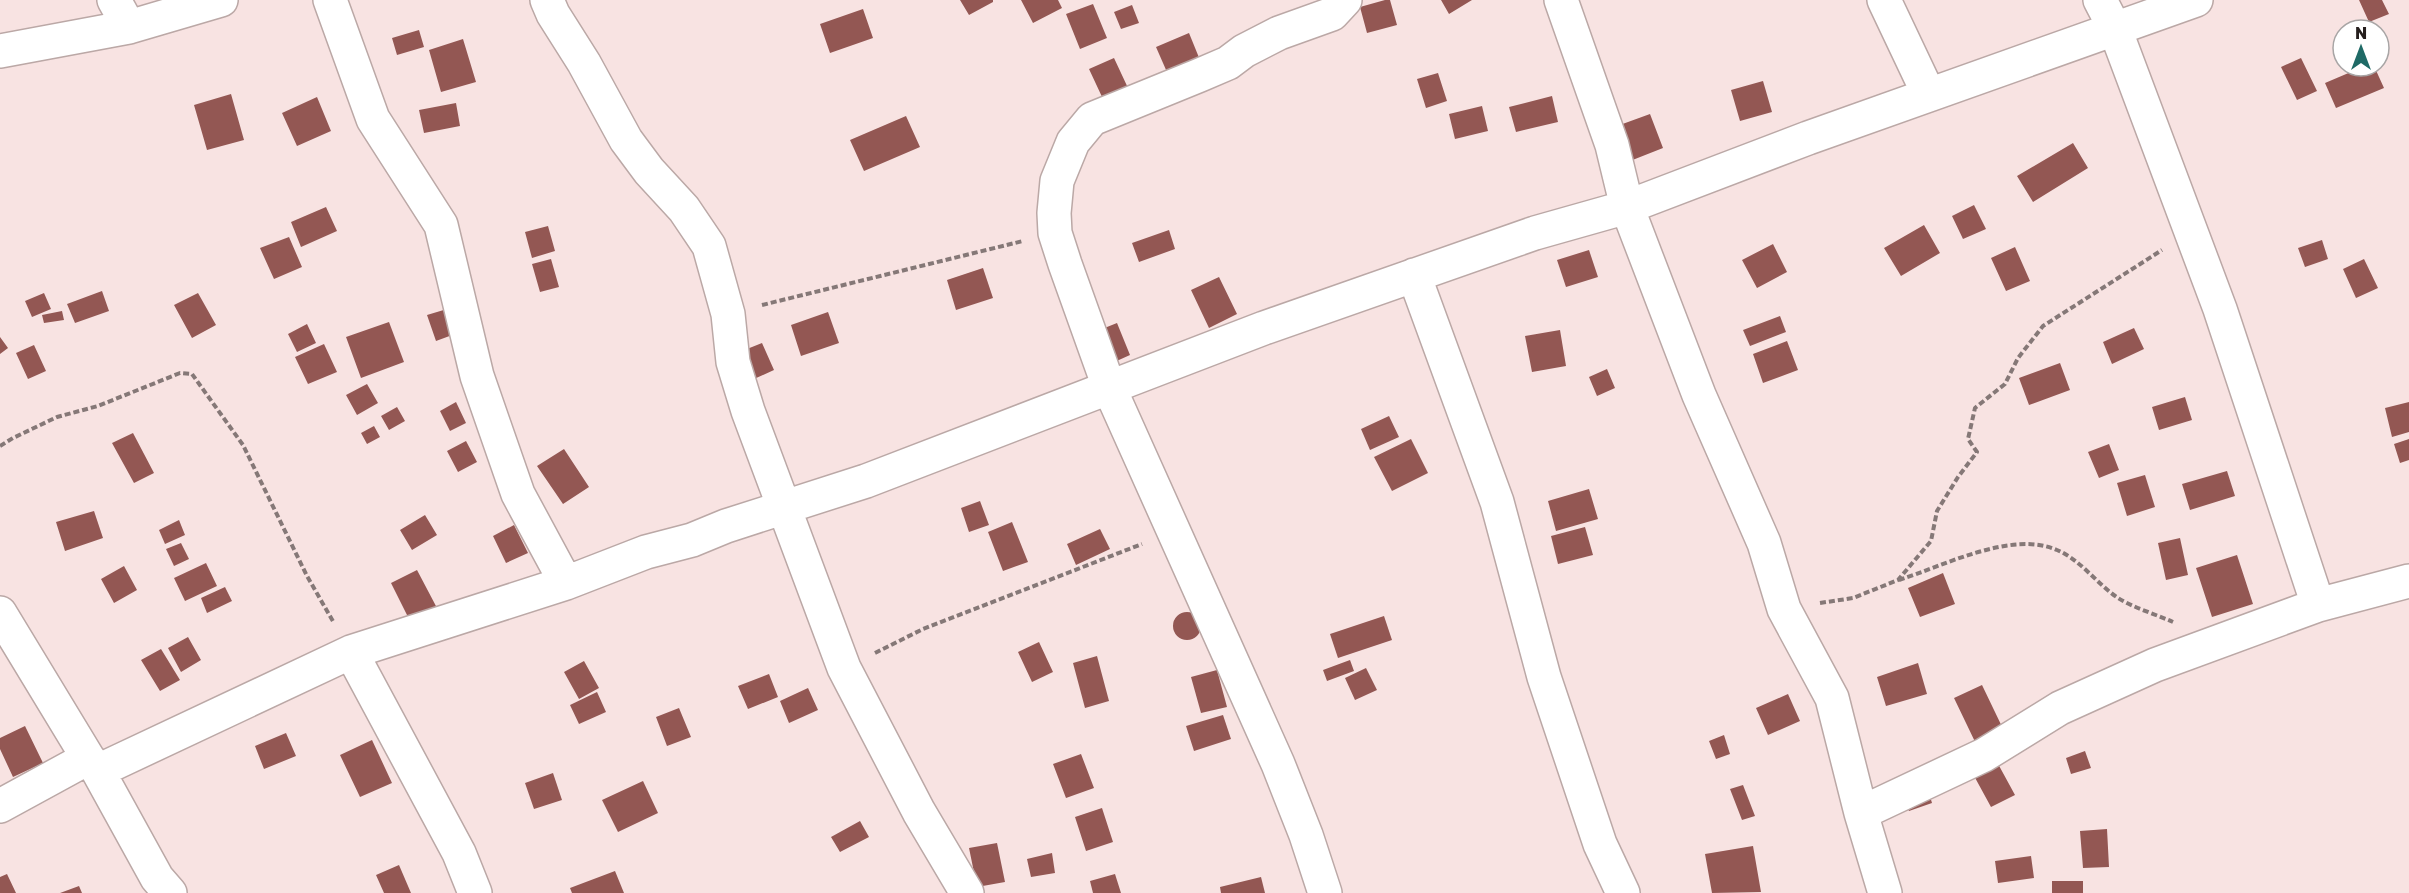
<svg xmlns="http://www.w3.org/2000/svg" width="2409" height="893" font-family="'Golos Text',sans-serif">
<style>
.building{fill:#935753}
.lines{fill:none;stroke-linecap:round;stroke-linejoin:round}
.minor-casing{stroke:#bba8a6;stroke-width:36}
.path{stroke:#857877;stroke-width:4;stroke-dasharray:6 3;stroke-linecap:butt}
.minor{stroke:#fff;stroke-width:33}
</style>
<rect width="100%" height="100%" fill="#f8e3e2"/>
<path class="building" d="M960,0H993V2L969,15Z
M1021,0H1058L1062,8L1033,23Z
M1385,0H1390L1397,25L1367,33L1360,7Z
M1441,0H1472L1449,14Z
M2359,0H2382L2389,14L2369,22Z
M1093,4L1107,38L1080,49L1066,14Z
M1132,5L1139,23L1121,29L1114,12Z
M863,9L873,38L830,53L820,24Z
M419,30L424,47L397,55L392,38Z
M1189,33L1202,65L1170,79L1156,47Z
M463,39L476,82L441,92L429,50Z
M1114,58L1128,88L1103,99L1089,69Z
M2301,58L2317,91L2297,100L2281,67Z
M2365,66H2374L2384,88L2336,108L2325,83Z
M1438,73L1447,101L1426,108L1417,79Z
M1763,81L1772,112L1740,121L1731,90Z
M231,94L244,140L207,150L194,105Z
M1552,96L1558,122L1516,132L1509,107Z
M317,97L331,131L297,146L282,113Z
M456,103L460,126L424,133L419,110Z
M1482,106L1488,131L1455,139L1449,114Z
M1650,114L1663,148L1630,161L1617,126Z
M906,116L920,147L864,171L850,140Z
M2073,143L2088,168L2033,202L2017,176Z
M1974,205L1986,229L1963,239L1952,216Z
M326,207L337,231L301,247L291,222Z
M1924,225L1940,253L1901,276L1884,248Z
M548,226L555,251L532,258L525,232Z
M1169,230L1175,249L1139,262L1132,243Z
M289,237L302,267L274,279L260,248Z
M2322,240L2328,259L2305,267L2298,248Z
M1773,244L1787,272L1757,288L1742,260Z
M2015,247L2030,281L2006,291L1991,258Z
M1589,250L1598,277L1566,287L1557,260Z
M551,259L559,287L540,292L532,264Z
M2364,259L2378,288L2356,298L2343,269Z
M983,268L993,298L956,310L947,280Z
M1219,277L1237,314L1209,328L1191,290Z
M102,291L109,311L75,323L67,304Z
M44,293L51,309L32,317L25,301Z
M198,293L216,325L192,338L174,305Z
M447,309L455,334L436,341L427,315Z
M62,311L64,320L44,323L42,315Z
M828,312L839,343L801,356L791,325Z
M1780,316L1786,332L1750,346L1743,330Z
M389,322L404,362L361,378L346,337Z
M1117,323L1130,355L1110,364L1097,331Z
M307,324L316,343L297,352L288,334Z
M2134,328L2144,349L2112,364L2103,342Z
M1560,330L1566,366L1532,372L1525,336Z
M0,337L8,348L0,354Z
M1787,341L1798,370L1763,383L1753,354Z
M762,343L774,370L754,379L742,351Z
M324,344L337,372L308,384L295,357Z
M34,345L46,371L28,379L16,353Z
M2060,363L2070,390L2029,405L2019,378Z
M1607,369L1615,388L1597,396L1589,377Z
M367,384L378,403L357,415L346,395Z
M2185,397L2192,420L2159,430L2152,407Z
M456,402L466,423L450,431L440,411Z
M2409,402V432L2392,437L2385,408Z
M397,407L405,421L389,430L381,416Z
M1389,416L1399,437L1370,450L1361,429Z
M374,426L380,437L367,444L361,433Z
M133,433L154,473L134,483L112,443Z
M1411,439L1428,473L1392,491L1374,457Z
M2409,439V460L2400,463L2394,444Z
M466,441L477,462L458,472L447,451Z
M2109,444L2119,470L2099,478L2088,452Z
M564,449L589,487L563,504L537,466Z
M2227,471L2235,496L2190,510L2182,484Z
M2145,475L2155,507L2127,516L2117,483Z
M1589,489L1598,519L1556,531L1548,501Z
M980,501L989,525L969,532L961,508Z
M94,511L103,538L65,551L56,522Z
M425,515L437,535L412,550L400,530Z
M179,520L185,535L165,544L159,530Z
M1012,522L1028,562L1003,571L988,532Z
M514,525L528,553L506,563L493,536Z
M1585,527L1593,555L1558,564L1551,536Z
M1100,529L1110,549L1076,565L1067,544Z
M2180,538L2188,575L2166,580L2158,543Z
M181,543L189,559L174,566L166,549Z
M2237,555L2253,604L2212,617L2196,568Z
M206,563L217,586L185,601L174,578Z
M124,566L137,590L114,603L101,579Z
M417,570L437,608L410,621L391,583Z
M1943,573L1955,604L1920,617L1908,588Z
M225,587L232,601L207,613L201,598Z
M1173 626a14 14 0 1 1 28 0a14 14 0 1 1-28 0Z
M1384,616L1392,640L1338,658L1330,634Z
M188,637L201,660L181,672L168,648Z
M1039,642L1053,672L1032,682L1018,652Z
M161,649L180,680L160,691L141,660Z
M1097,656L1109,701L1085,708L1073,663Z
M1350,660L1354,671L1327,681L1323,670Z
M584,661L599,688L579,699L564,672Z
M1918,663L1927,694L1886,706L1877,677Z
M1366,668L1377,690L1355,700L1345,678Z
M1217,670L1227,707L1201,713L1191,677Z
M769,674L778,697L748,709L738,686Z
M1982,685L2006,735L1978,748L1954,698Z
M808,688L818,710L789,723L780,701Z
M597,692L606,712L579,724L570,705Z
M1788,694L1800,721L1768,735L1756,708Z
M679,708L691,737L667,746L656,717Z
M1223,715L1231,739L1194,751L1186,726Z
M25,726L43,763L13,777L0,749V738Z
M286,733L296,756L264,769L255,746Z
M1724,735L1730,754L1716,759L1709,741Z
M372,740L392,783L360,797L340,755Z
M2085,751L2091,768L2071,774L2066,758Z
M1081,754L1094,788L1066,798L1053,764Z
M1997,762L2015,795L1991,807L1973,774Z
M553,773L562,800L534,809L525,783Z
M643,781L658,813L618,832L602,800Z
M1743,785L1755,816L1742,820L1730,789Z
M1928,790L1932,803L1909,811L1904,799Z
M1102,808L1113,842L1086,851L1075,817Z
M860,821L869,837L840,852L831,837Z
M2107,829L2109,867L2083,868L2080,831Z
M997,843L1005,882L977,887L969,848Z
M1753,846L1761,892L1712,893L1705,854Z
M1052,853L1055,873L1031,877L1027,859Z
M2031,856L2034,878L1998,883L1995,861Z
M399,865L411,893H384L376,875Z
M615,871L624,893H572L570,888Z
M7,874L16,893H0V877Z
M1115,874L1121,893H1093L1090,881Z
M1261,877L1265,893H1221L1220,887Z
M2052,881H2083V893H2052Z
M79,886L82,893H60Z"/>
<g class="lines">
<defs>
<path id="minor" d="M114,0L129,27
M330,0L373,119L441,225L477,376L518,494L566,583
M547,0L553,14L584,63L626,140L649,171L684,209L709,246L728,314L733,362L748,411L844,668L919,812L967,893
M1561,0L1612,145L1627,207L1699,395L1764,543L1784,609L1832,698L1861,813L1885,893
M1884,0L1929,95
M2100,0L2115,29L2220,309L2318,605
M0,51L129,27L221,0
M1414,275L1497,502L1544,677L1600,844L1623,893
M0,613L88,758
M351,652L459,853L475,893
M98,771L157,878L170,893
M0,806L88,758L98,771L351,652L566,583L646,552L692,540L726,526L866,481L1264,328L1535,233L1627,207L1808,138L2196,0
M1861,813L1984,755L2060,708L2155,665L2318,605L2409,581
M1325,893L1306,835L1278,764L1109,387L1065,264L1055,233L1054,213L1057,181L1073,142L1092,119L1200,75L1228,63L1244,51L1279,33L1332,14L1345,0"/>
</defs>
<use href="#minor" class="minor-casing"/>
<path class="path" d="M762,305L1023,241
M0,446L13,438L57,417L98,406L180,373L192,374L243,445L307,576L334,623
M1899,580C1943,566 2012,530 2057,550C2081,560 2097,584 2118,598C2134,608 2155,614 2173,622
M1820,603L1853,598L1898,580L1931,541L1937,511L1958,477L1977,452L1968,439L1975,408L2005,384L2018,358L2043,326L2162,250
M875,653L923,629L1142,544"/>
<use href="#minor" class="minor"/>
</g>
<g transform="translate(2361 48)"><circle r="28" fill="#ffffff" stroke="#a8a5a5" stroke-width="1.5"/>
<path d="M0-4.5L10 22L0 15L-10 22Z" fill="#1f6a66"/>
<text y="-9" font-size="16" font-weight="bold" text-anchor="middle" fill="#251e1d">N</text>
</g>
</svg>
